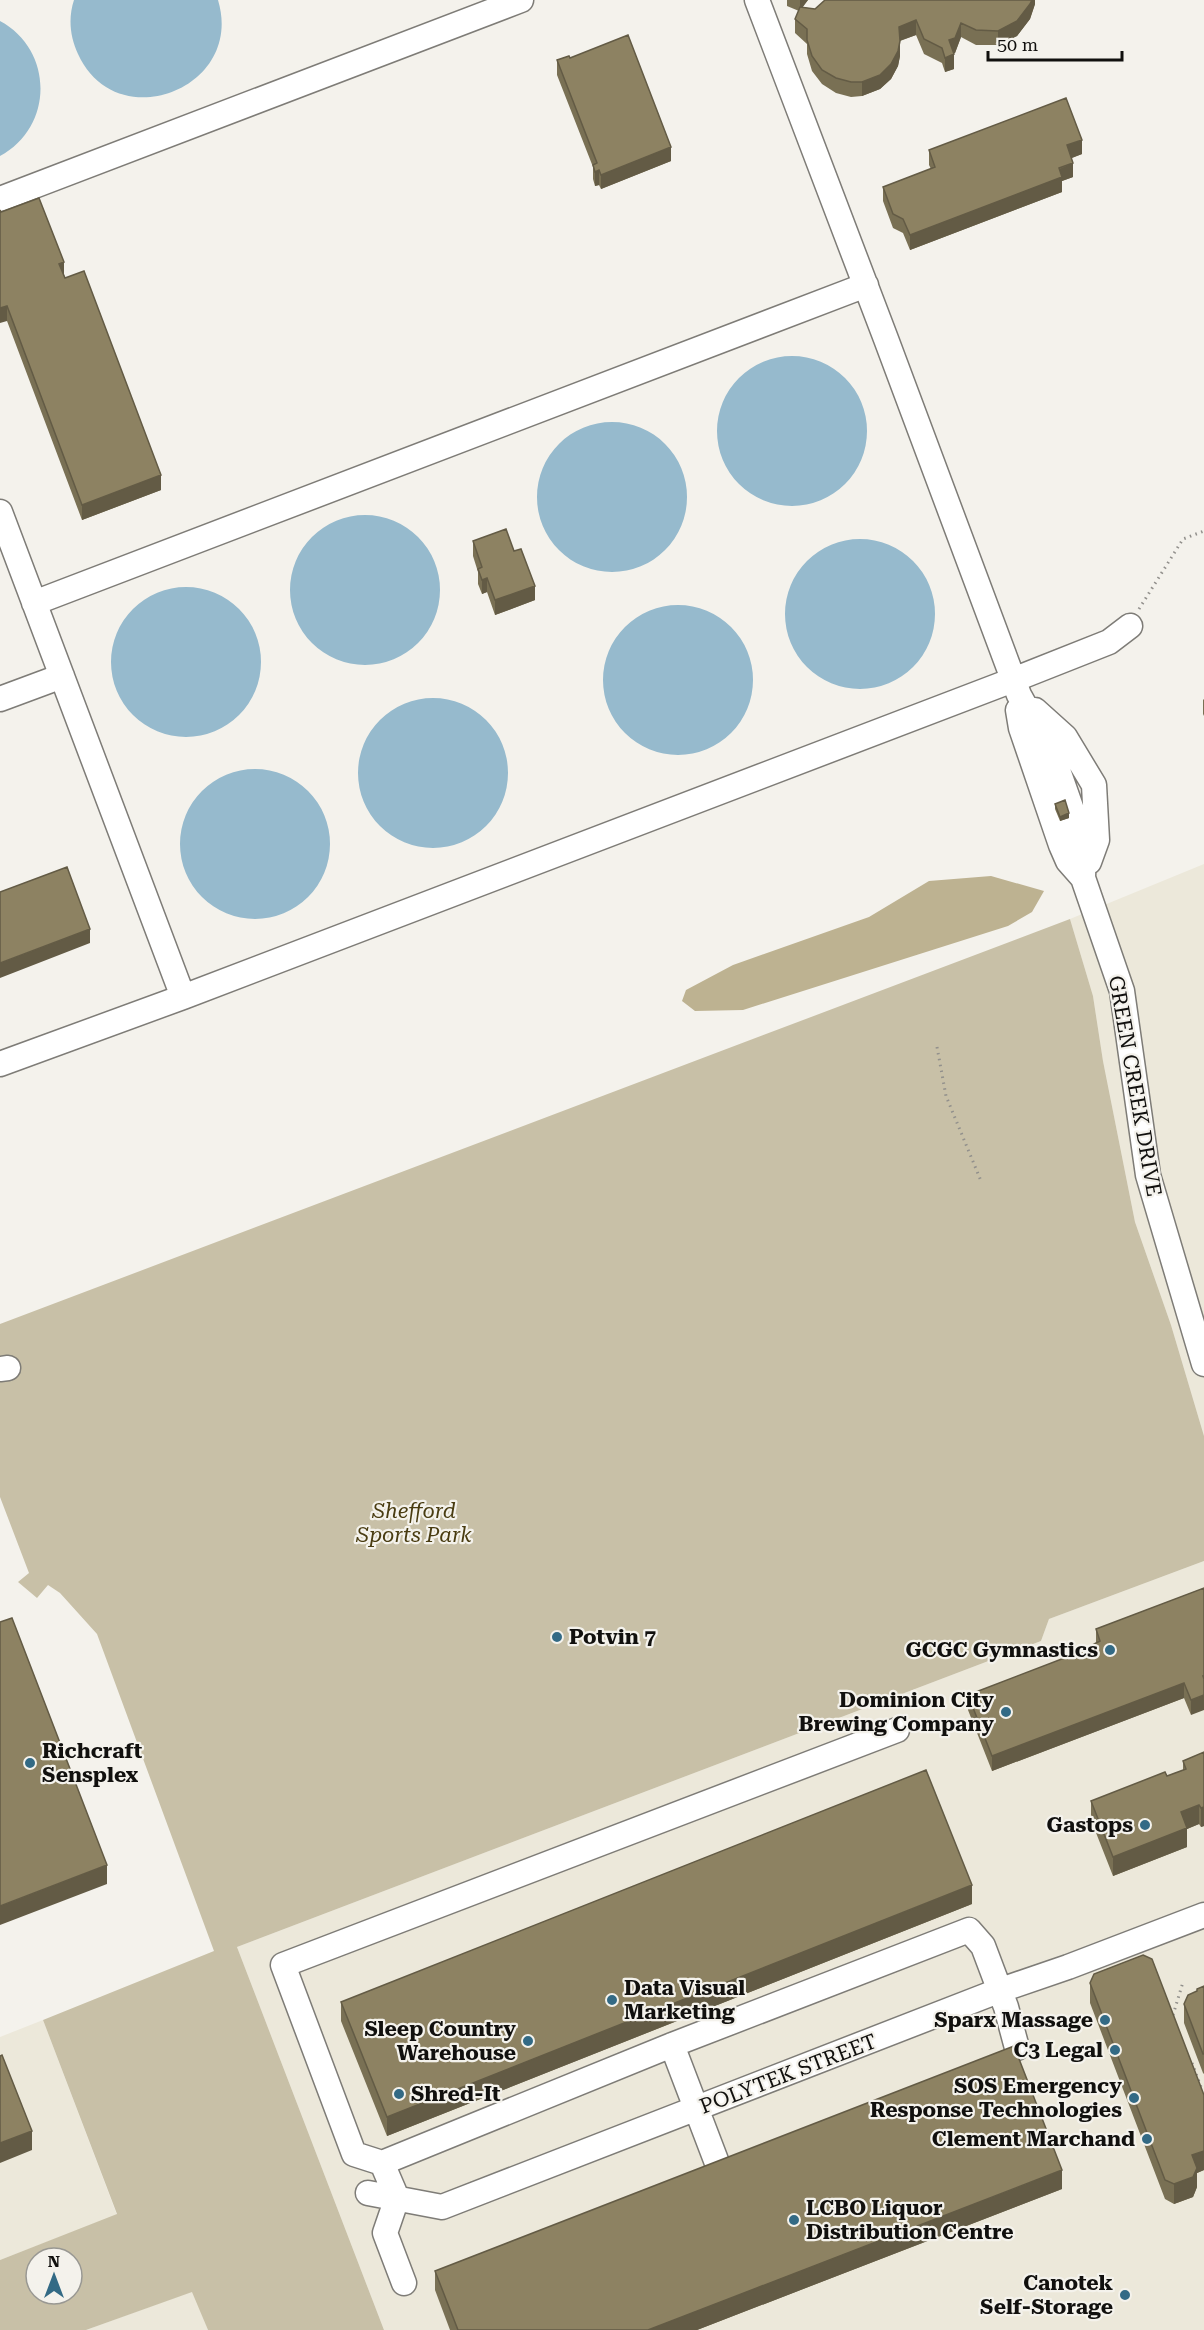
<svg xmlns="http://www.w3.org/2000/svg" width="1204" height="2330" font-family="'Roboto Serif',serif">
<style>
.built{fill:#ece8da}
.green{fill:#c8c0a7;fill-rule:evenodd}
.forest{fill:#bdb291}
.water{fill:#96bacd}
.lines{fill:none;stroke-linecap:round;stroke-linejoin:round}
.minor-casing{stroke:#7e7c77;stroke-width:27}
.path{stroke:#92908c;stroke-width:3;stroke-dasharray:1.5 4.5;stroke-linecap:butt}
.minor{stroke:#fff;stroke-width:24}
.wall{fill:#797054}
.shaded-wall{fill:#635b45}
.building{fill:#8d8262;stroke:#635b45;stroke-width:1.5}
.poi-dot{fill:#336a85;stroke:#f4f2ec;stroke-width:2}
.labels{text-anchor:middle;dominant-baseline:central;stroke-width:4.5;stroke-linejoin:round;paint-order:stroke}
.street-label{font-size:21px;fill:#11100e;stroke:#f4f2ec}
.park-label{font-size:21px;font-style:italic;fill:#493c11;stroke:#f4f2ec}
.poi-label{font-size:21px;font-weight:bold;fill:#11100e;stroke:#f4f2ec;text-anchor:end}
</style>
<rect width="100%" height="100%" fill="#f4f2ec"/>
<path class="built" d="M1204,864V1436L1171,1325L1135,1222L1103,1061L1093,996L1070,919Z
M1204,1561V2330H384L237,1947L1041,1641L1049,1619Z
M43,2020L117,2215L0,2260V2037Z
M193,2291L208,2330H86Z"/>
<path class="green" d="M1070,919L1093,996L1103,1061L1135,1222L1171,1325L1204,1436V1561L1049,1619L1041,1641L237,1947L384,2330H208L192,2292L86,2330H0V2260L117,2214L43,2020L214,1951L97,1634L60,1593L48,1585L37,1598L18,1582L29,1573L0,1497V1324ZM36,2258H72V2294H36Z"/>
<path class="forest" d="M991,876L1044,891L1032,912L1008,926L743,1010L695,1011L682,1001L686,990L733,965L869,917L929,881Z"/>
<path class="water" d="M74,0H218C245,89 116,138 78,54C70,37 68,18 74,0Z
M0,21C54,50 54,127 0,156Z
M717 431a75 75 0 1 1 150 0a75 75 0 1 1-150 0Z
M537 497a75 75 0 1 1 150 0a75 75 0 1 1-150 0Z
M290 590a75 75 0 1 1 150 0a75 75 0 1 1-150 0Z
M785 614a75 75 0 1 1 150 0a75 75 0 1 1-150 0Z
M111 662a75 75 0 1 1 150 0a75 75 0 1 1-150 0Z
M603 680a75 75 0 1 1 150 0a75 75 0 1 1-150 0Z
M358 773a75 75 0 1 1 150 0a75 75 0 1 1-150 0Z
M180 844a75 75 0 1 1 150 0a75 75 0 1 1-150 0Z"/>
<g class="lines">
<defs>
<path id="minor" d="M757,0L886,339L1019,695L1053,756L1084,844L1083,878
M0,199L521,0
M0,512L183,997
M34,603L866,285
M0,699L62,676
M1018,710L1021,728L1061,845L1068,861L1083,878L1122,991L1148,1175L1204,1364
M1035,710L1065,737L1094,785L1097,840L1089,862
M0,1064L183,997L1013,680L1109,642L1130,626
M0,1369L8,1368
M672,2045L717,2163
M382,2163L354,2154L283,1965L897,1730
M368,2193L442,2207L998,1991L1068,1967L1204,1915
M404,2283L385,2233L397,2198L382,2163L672,2045L969,1930L983,1946L1006,2007L1017,2048"/>
</defs>
<use href="#minor" class="minor-casing"/>
<path class="path" d="M1139,609L1183,539L1204,531
M937,1047L946,1096L981,1181
M1173,2015L1183,1982
M1192,2063L1201,2087L1204,2088"/>
<use href="#minor" class="minor"/>
</g>
<path class="wall" d="M787,0H808L802,7L815,9L1035,0V4L1030,19L1017,36L998,45H976L961,37L955,53H953L954,69L945,72L942,63L924,54L916,35L900,41V56L898,66L891,79L880,89L862,96L851,97L836,93L822,84L812,71L807,54V44L795,33V19L799,11L787,6Z
M570,58L671,161L601,189L599,185L595,186L593,179V167L557,75V60Z
M929,150L1082,154L1071,158L1073,177L1062,181V192L910,250L903,233L893,228L883,201V187L931,169L929,165Z
M1,212L64,275L161,490L82,520L7,321Z
M473,541L514,551L535,600L495,615L487,592L482,594L478,584V572L473,556Z
M1204,699V716L1203,714V700Z
M1055,804L1069,818L1060,821L1055,809Z
M1204,1588L1191,1715L1184,1698L992,1771L968,1710V1695L1092,1648V1645L1096,1643V1629Z
M1204,1752V1826L1201,1827L1199,1824L1187,1829V1847L1113,1876L1091,1820V1801L1167,1776L1183,1770V1761Z
M972,1904L387,2136L341,2021V2002Z
M1090,1983L1204,2095V2170L1197,2173V2187L1193,2197L1174,2204L1165,2199L1090,2003Z
M1204,1986V2074L1203,2073L1184,2023V2004L1197,1992V1989Z
M1062,2189L697,2330H450L435,2290V2271Z"/>
<path class="shaded-wall" d="M800,0H808L800,11Z
M1032,0H1035V4L1030,19L1017,36L998,45V31Z
M916,20V35L899,41V27Z
M961,23V37L955,53L949,55V40Z
M900,41V56L898,66L891,79L880,89L862,96V82Z
M954,54V69L945,72V58Z
M1082,140V154L1067,160V145Z
M671,147V161L601,189V175Z
M1073,163V177L1062,181V192L910,250V235Z
M599,170V185L595,186V172Z
M64,262V277L59,264Z
M7,306V321L0,323V308Z
M161,475V490L82,520V505Z
M487,578V592L482,594V580Z
M535,586V600L495,615V600Z
M1069,813V818L1060,821V817Z
M90,929V943L0,978V963Z
M1184,1683V1698L992,1771V1756Z
M1204,1695V1710L1191,1715V1700Z
M1199,1805V1824L1187,1829V1847L1113,1876V1857L1181,1812Z
M1204,1807V1826L1201,1827V1808Z
M107,1865V1884L0,1925V1906Z
M972,1885V1904L387,2136V2117Z
M32,2131V2150L0,2163V2143Z
M1204,2151V2170L1197,2173V2187L1193,2197L1174,2204V2184L1192,2155Z
M1062,2170V2189L697,2330H648Z"/>
<path class="building" d="M825,0H1032L1030,4L1017,21L998,31L976,30L961,23L955,38L949,40L954,54L945,58L942,48L924,39L916,20L899,27L900,41L898,51L891,64L880,75L862,82H851L836,78L822,70L812,56L807,40V29L795,19L800,7L815,9Z
M628,35L671,147L601,175L599,170L595,172L593,165L597,163L557,60L569,56L570,58Z
M1066,98L1082,140L1067,145L1073,163L1059,168L1062,177L910,235L903,219L893,214L883,187L935,167L929,150Z
M39,198L64,262L59,264L65,278L84,271L161,475L82,505L7,306L0,308V210L1,212Z
M506,529L514,551L521,549L535,586L495,600L487,578L482,580L478,569L482,567L473,541Z
M1065,800L1069,813L1060,817L1055,804Z
M67,867L90,929L0,963V892Z
M1204,1588V1676H1203L1204,1679V1695L1191,1700L1184,1683L992,1756L968,1695L1093,1647L1092,1645L1100,1641L1096,1629Z
M12,1618L107,1865L0,1906V1622Z
M1204,1752V1807L1201,1808L1199,1805L1181,1812L1187,1828L1113,1857L1091,1801L1165,1772L1167,1776L1186,1769L1183,1761Z
M926,1770L972,1885L387,2117L341,2002Z
M1143,1955L1152,1959L1204,2095V2151L1192,2155L1197,2168L1193,2177L1174,2184L1165,2180L1090,1983L1094,1974Z
M1204,1986V2054H1203L1184,2004L1188,1995L1197,1991V1989Z
M1014,2046L1062,2170L648,2330H458L435,2271Z
M2,2055L32,2131L0,2143V2056Z"/>
<g class="poi-dot">
<circle cx="557" cy="1637" r="6"/>
<circle cx="1110" cy="1650" r="6"/>
<circle cx="1006" cy="1712" r="6"/>
<circle cx="30" cy="1763" r="6"/>
<circle cx="1145" cy="1825" r="6"/>
<circle cx="612" cy="2000" r="6"/>
<circle cx="1105" cy="2020" r="6"/>
<circle cx="528" cy="2041" r="6"/>
<circle cx="1115" cy="2050" r="6"/>
<circle cx="399" cy="2094" r="6"/>
<circle cx="1134" cy="2098" r="6"/>
<circle cx="1147" cy="2139" r="6"/>
<circle cx="794" cy="2220" r="6"/>
<circle cx="1125" cy="2295" r="6"/>
</g>
<g class="labels">
<g class="street-label">
<text transform="translate(1135 1086) rotate(80)">GREEN CREEK DRIVE</text>
<text transform="translate(788 2074) rotate(-21)">POLYTEK STREET</text>
</g>
<g class="park-label">
<text x="414" y="1511">Shefford<tspan x="414" dy="24">Sports Park</tspan></text>
</g>
<g class="poi-label">
<text x="569" y="1637" text-anchor="start">Potvin 7</text>
<text x="1098" y="1650">GCGC Gymnastics</text>
<text x="994" y="1700">Dominion City<tspan x="994" dy="24">Brewing Company</tspan></text>
<text x="42" y="1751" text-anchor="start">Richcraft<tspan x="42" dy="24">Sensplex</tspan></text>
<text x="1133" y="1825">Gastops</text>
<text x="624" y="1988" text-anchor="start">Data Visual<tspan x="624" dy="24">Marketing</tspan></text>
<text x="1093" y="2020">Sparx Massage</text>
<text x="516" y="2029">Sleep Country<tspan x="516" dy="24">Warehouse</tspan></text>
<text x="1103" y="2050">C3 Legal</text>
<text x="1122" y="2086">SOS Emergency<tspan x="1122" dy="24">Response Technologies</tspan></text>
<text x="411" y="2094" text-anchor="start">Shred-It</text>
<text x="1135" y="2139">Clement Marchand</text>
<text x="806" y="2208" text-anchor="start">LCBO Liquor<tspan x="806" dy="24">Distribution Centre</tspan></text>
<text x="1113" y="2283">Canotek<tspan x="1113" dy="24">Self-Storage</tspan></text>
</g>
</g>
<g transform="translate(54 2276)"><circle r="28" fill="#f4f2ec" stroke="#999893" stroke-width="1.5"/>
<path d="M0-4.5L10 22L0 15L-10 22Z" fill="#336a85"/>
<text y="-9" font-size="16" font-weight="bold" text-anchor="middle" fill="#11100e">N</text>
</g>
<path d="M988 51v9h134v-9" fill="none" stroke="#11100e" stroke-width="3"/>
<text x="997" y="51" font-size="18" fill="#11100e" stroke="#f4f2ec" stroke-width="4.5" paint-order="stroke">50 m</text>
</svg>
